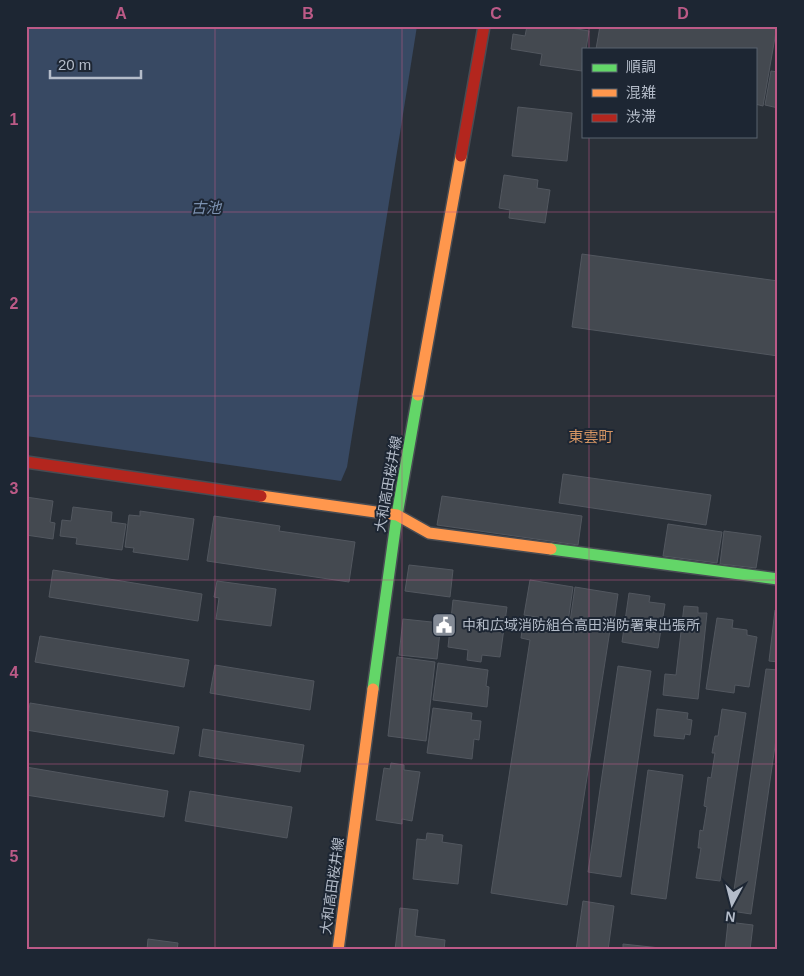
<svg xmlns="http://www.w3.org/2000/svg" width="804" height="976" font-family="Helvetica,'Noto Sans JP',sans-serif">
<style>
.water{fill:#384963}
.building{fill:#444950;stroke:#52575f}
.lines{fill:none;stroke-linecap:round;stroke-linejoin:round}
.fast-casing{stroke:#484c53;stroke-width:14}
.slow-casing{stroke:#484c53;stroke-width:14}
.jam-casing{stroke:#484c53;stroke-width:14}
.fast{stroke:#63d668;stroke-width:11}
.slow{stroke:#ff974d;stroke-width:11}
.jam{stroke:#b3261e;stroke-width:11}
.grid{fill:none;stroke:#bc5a87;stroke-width:1;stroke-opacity:0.55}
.labels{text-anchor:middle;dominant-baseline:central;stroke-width:4;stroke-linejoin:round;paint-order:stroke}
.street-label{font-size:14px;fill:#b4bcc9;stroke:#1d2633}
.poi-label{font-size:14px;fill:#b4bcc9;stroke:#1d2633;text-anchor:start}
.water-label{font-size:15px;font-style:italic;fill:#7c92b1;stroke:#1d2633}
.neighbourhood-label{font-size:15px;fill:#d59563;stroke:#1d2633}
.neatline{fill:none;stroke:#bc5a87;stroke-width:2}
.grid-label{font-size:16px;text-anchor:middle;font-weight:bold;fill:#bc5a87}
</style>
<rect width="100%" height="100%" fill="#2a3038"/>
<path class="water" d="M26,26H417L347,467L341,481L26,436Z"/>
<path class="building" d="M527,26H559L589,31L586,49H583L582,71L540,65L542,54L511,49L513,34L525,36Z
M600,26H777L763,106L755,104V49H596Z
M771,71L778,72V108L765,105Z
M518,107L572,113L567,161L512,156Z
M504,175L538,180L537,188L550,190L545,223L509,218L510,210L499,208Z
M582,254L778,281V356L572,327Z
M563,474L711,495L706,525L559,503Z
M442,496L582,516L578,545L437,525Z
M26,497L53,501L50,522L55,523L53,539L26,535Z
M73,507L112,512L111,522L126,524L122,550L76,544L77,538L60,536L62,520L71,521Z
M140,511L194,519L188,560L133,552L134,548L125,547L129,515L140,516Z
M214,516L280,526L279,531L355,542L349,582L207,561Z
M668,524L722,532L717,563L663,556Z
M724,531L761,536L756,568L720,564Z
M409,565L453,570L450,597L405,591Z
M53,570L202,594L198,621L49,597Z
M530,580L573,587L568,622L524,615Z
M217,581L276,589L271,626L216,619L219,598L214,597Z
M575,587L618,594L613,629L570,622Z
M629,593L650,596L649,602L665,604L658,648L622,642Z
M453,600L507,607L500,657L482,655L481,662L467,660L468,650L448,647Z
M684,606L698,607V613H707L698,699L663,695L665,674L676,675Z
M775,610H778V662L769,661Z
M524,617L610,630L567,905L491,893L530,640L521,638Z
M717,618L733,620L732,628L747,630V635L757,637L749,687L735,685L734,693L706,689Z
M403,619L441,623L437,659L399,655Z
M40,636L189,660L184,687L35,662Z
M397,657L435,662L426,741L388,736Z
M438,663L488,670L486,686L489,687L487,707L433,700Z
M215,665L314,681L310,710L210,693Z
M618,666L651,671L621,877L588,872Z
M766,669L778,670V725L751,914L731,911Z
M30,703L179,727L174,754L26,730Z
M433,708L472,713L471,720L481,721L479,740L474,739L472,759L427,753Z
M657,709L688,713L687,719L692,720L690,735L685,734L684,739L654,736Z
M722,709L746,713L720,881L696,878L701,848H698L700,830L703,831L707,807L704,806L708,777L711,778L715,753H712L715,736H718Z
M203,729L304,745L300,772L199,756Z
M391,763L404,765V770L420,772L412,821L402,819V824L376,820L384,768L390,769Z
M26,767L168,791L164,817L26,795Z
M648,770L683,775L666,899L631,894Z
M190,791L292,807L287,838L185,821Z
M427,833L443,835L442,842L462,845L458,884L413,879L417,839L426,840Z
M583,901L614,906L608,950H576Z
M400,908L418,910L415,936L445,940L444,950H395Z
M728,922L753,925L750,950H725Z
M148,939L178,943L177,950H147Z
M623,944L660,948L659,950H623Z"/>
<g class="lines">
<defs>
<path id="fast" d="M551,549L778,579
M373,689L397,515L418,395"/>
<path id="slow" d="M418,395L461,156
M261,496L397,515L429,533L551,549
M338,950L373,689"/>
<path id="jam" d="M461,156L484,26
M26,462L261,496"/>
</defs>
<use href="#fast" class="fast-casing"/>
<use href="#slow" class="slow-casing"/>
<use href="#jam" class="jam-casing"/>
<use href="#fast" class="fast"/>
<use href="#slow" class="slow"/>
<use href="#jam" class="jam"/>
</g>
<path class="grid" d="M215,26V950M402,26V950M589,26V49M589,136V950M26,212H778M26,396H778M26,580H778M26,764H778"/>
<defs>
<symbol id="civic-square" viewBox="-11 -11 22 22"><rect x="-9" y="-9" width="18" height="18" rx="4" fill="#848b96" stroke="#1d2633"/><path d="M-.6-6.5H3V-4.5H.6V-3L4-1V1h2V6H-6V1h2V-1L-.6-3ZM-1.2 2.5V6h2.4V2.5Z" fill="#fff"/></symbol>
</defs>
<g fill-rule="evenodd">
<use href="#civic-square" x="430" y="611" width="28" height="28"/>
</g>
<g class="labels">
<g class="street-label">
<text transform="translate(388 484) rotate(-80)">大和高田桜井線</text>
<text transform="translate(332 886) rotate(-82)">大和高田桜井線</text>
</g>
<g class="poi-label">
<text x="462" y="625">中和広域消防組合高田消防署東出張所</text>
</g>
<g class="water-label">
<text x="206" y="207">古池</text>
</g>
<g class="neighbourhood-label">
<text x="591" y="436">東雲町</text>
</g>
</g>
<rect width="804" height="976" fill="none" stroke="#1d2633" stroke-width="55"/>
<rect x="582" y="48" width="175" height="90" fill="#1d2633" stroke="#59626f"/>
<rect x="592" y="64" width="25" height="8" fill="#63d668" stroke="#59626f"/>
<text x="626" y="72" font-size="15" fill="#b4bcc9">順調</text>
<rect x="592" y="89" width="25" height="8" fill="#ff974d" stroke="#59626f"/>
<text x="626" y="98" font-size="15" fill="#b4bcc9">混雑</text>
<rect x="592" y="114" width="25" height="8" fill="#b3261e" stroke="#59626f"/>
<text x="626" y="122" font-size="15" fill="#b4bcc9">渋滞</text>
<g transform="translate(732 904) rotate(187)" stroke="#1d2633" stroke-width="4" paint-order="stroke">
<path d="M0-4L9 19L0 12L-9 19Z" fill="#b4bcc9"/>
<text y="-8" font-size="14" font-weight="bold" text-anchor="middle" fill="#b4bcc9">N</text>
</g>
<path d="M50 70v8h91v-8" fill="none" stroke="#b4bcc9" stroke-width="2.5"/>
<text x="58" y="70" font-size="15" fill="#b4bcc9" stroke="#1d2633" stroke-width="4" paint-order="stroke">20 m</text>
<rect x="28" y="28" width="748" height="920" class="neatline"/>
<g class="grid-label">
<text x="121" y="19">A</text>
<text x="308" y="19">B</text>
<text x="496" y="19">C</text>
<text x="683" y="19">D</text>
<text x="14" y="125">1</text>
<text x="14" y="309">2</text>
<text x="14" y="494">3</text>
<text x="14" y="678">4</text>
<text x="14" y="862">5</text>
</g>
</svg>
